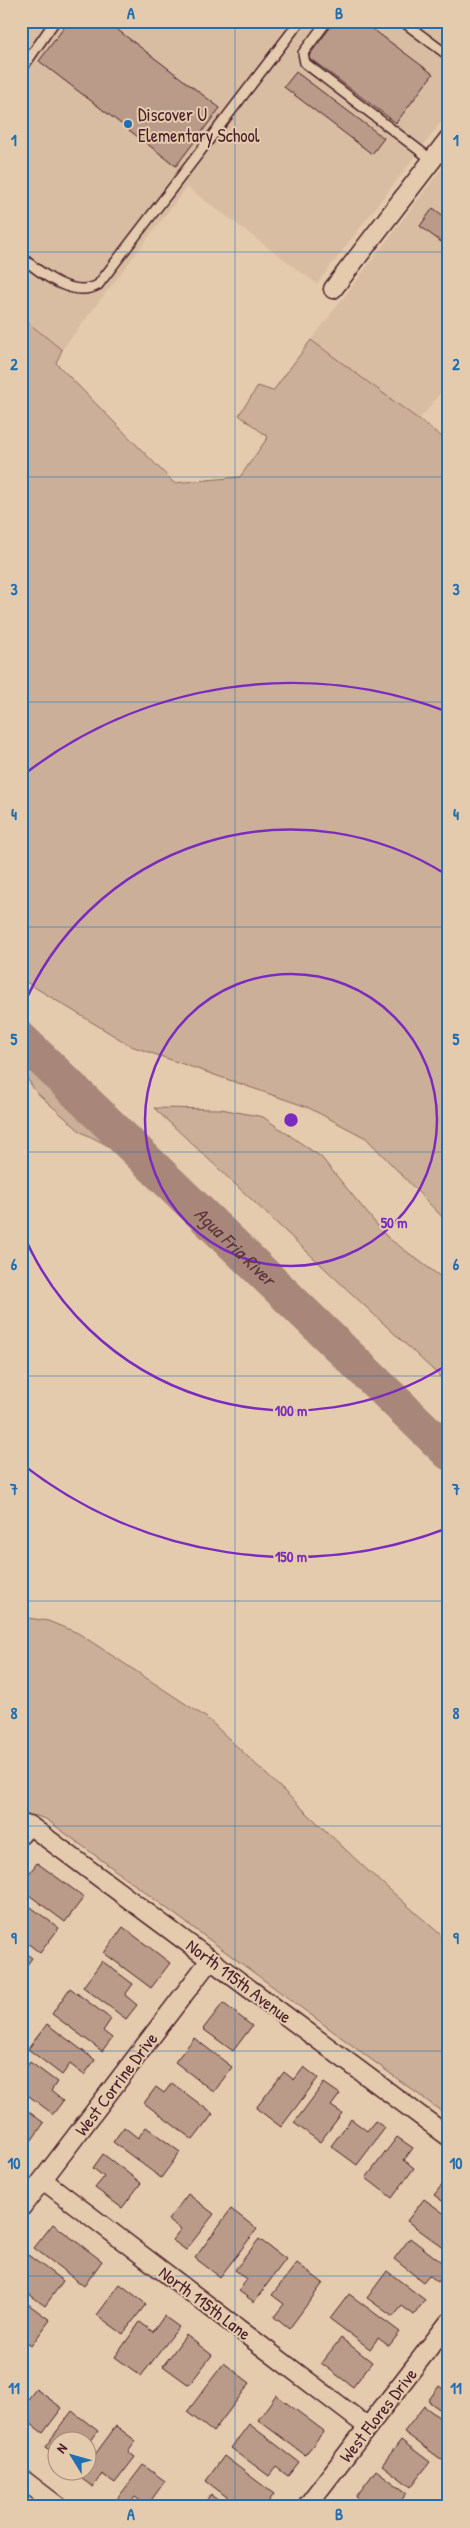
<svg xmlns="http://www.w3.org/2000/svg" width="470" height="2528" font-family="'Patrick Hand',sans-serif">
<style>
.built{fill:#d8bda2}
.green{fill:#ccaf98;stroke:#8b6762}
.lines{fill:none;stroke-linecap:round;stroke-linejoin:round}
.river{stroke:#a88679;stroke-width:35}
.building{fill:#ba9b89;stroke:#4a1f2b}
.service-casing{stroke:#4a1f2b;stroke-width:12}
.minor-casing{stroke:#4a1f2b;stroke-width:21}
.service{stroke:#e5cbad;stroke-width:9}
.minor{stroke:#e5cbad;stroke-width:18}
.grid{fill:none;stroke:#1f6fb2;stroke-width:1;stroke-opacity:0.55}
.ring{fill:none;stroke:#7b2cbf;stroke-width:2.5}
.poi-dot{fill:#1f6fb2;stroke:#e5cbad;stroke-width:2}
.labels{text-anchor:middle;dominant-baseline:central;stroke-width:4;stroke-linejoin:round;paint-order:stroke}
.poi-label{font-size:18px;fill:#4a1f2b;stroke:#e5cbad;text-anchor:start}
.street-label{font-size:18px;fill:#4a1f2b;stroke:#e5cbad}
.water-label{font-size:19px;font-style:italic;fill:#5d343b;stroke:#e5cbad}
.centre{fill:#7b2cbf;stroke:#e5cbad;stroke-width:2.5}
.ring-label{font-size:15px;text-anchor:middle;font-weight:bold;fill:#7b2cbf;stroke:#e5cbad;stroke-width:4;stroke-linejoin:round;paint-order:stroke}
.neatline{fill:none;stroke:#1f6fb2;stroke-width:2}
.grid-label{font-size:16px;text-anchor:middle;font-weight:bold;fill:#1f6fb2}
</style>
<rect width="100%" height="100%" fill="#e5cbad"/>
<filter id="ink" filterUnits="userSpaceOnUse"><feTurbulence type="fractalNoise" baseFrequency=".02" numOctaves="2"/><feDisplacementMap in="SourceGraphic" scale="10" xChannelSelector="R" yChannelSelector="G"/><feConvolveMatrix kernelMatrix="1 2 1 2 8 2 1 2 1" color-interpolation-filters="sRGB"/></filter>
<g filter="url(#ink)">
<path class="built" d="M21,21H449V112L317,284L187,187L62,350L21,317Z
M449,159V382L419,420L311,340Z"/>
<path class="green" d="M21,317L62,350L56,363L174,483L240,477L268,437L239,415L258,386L273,391L311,340L449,442V1224L366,1138L307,1107L131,1046L21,979Z
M21,1023L362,1346L235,1247L133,1158L81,1132L36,1092L21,1069Z
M154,1108L221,1109L263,1117L321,1157L387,1237L449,1283V1385Z
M21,1617L48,1621L78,1633L207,1718L365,1868L449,1942V2117L46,1819L33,1815L21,1816Z"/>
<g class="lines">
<path class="river" id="s1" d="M21,1039L449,1453"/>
</g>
<path class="building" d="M69,21H106L220,108L176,166L39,61Z
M335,21H362L433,74L396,123L308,57Z
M296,72L384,138L372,154L284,87Z
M433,208L449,220V248L420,226Z
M37,1863L84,1897L65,1922L21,1889V1884Z
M24,1902L59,1928L40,1953L21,1938V1906Z
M123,1927L170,1963L151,1988L104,1953Z
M21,1950L32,1958L23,1970L21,1969Z
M102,1961L133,1984L125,1995L137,2005L126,2019L83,1987Z
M70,1988L111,2019L103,2031L112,2038L102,2051L52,2014Z
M223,2003L252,2026L233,2051L203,2029Z
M47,2024L95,2060L84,2075L70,2064L62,2075L28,2049Z
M194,2038L232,2067L214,2092L175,2062Z
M30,2062L57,2082L51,2091L63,2101L53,2114L21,2090V2074Z
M304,2067L318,2078L281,2127L256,2108L284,2072L294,2080Z
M172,2083L213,2114L193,2140L144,2103L156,2087L164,2093Z
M324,2083L340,2094L331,2106L342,2113L320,2142L294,2123Z
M21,2106L44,2123L26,2148L21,2144Z
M351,2119L367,2131L375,2121L385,2128L357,2165L331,2146Z
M124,2127L138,2138L146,2127L180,2152L161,2178L113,2142Z
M397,2137L413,2148L404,2160L414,2168L392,2198L366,2178Z
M103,2154L141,2183L122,2208L95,2188L104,2177L93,2168Z
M449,2176V2206L434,2195Z
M188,2194L214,2214L186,2250L172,2240L181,2229L168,2220Z
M424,2199L449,2217V2252L407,2221Z
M231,2209L257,2229L220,2277L195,2258Z
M53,2224L102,2261L84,2286L34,2248Z
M410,2238L449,2268L438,2282L429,2275L423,2282L394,2259Z
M259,2239L286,2259L254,2302L239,2291L247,2279L235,2270Z
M28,2255L63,2281L45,2306L21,2288V2264Z
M297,2263L323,2283L289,2329L274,2317L284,2304L272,2295Z
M387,2271L425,2300L414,2315L402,2306L393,2317L367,2298Z
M120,2284L146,2304L123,2334L97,2315Z
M349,2294L400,2332L389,2346L378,2338L370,2349L330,2319Z
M21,2299L50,2320L31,2346L21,2338Z
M164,2316L179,2327L141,2376L115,2357L140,2322L153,2332Z
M186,2335L212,2355L189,2385L163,2366Z
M341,2338L372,2362L353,2387L321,2363Z
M224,2363L250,2383L213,2432L187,2412Z
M439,2386L449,2393V2416L428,2401Z
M36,2389L62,2408L43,2433L27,2421L21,2429V2408Z
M276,2395L324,2431L305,2455L258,2420Z
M424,2406L449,2425V2465L404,2432Z
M72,2411L98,2431L88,2445V2440H58V2456L45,2447Z
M249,2424L299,2462L288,2476L276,2467L269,2476L231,2448Z
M116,2426L136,2441L128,2452L135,2457L115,2483L102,2474L93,2487L78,2476L83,2470H88V2464Z
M401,2440L430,2462L411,2487L382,2465Z
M224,2456L274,2494L265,2507H240L206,2481Z
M143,2465L165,2481L147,2506L135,2497L127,2507H119L114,2503Z
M376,2470L407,2493L396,2507H370L356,2497Z
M211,2495L227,2507H202Z"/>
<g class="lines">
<defs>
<path id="service" d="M327,21L303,53L305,63L432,160
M402,21L449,56
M21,70L55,21
M21,257C41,273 72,299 98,285L300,21"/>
<path id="minor" d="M333,289L449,138
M21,1835L29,1825L449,2137
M43,2180L368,2427
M21,2208L210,1960
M21,2478L59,2507
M306,2507L449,2322"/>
</defs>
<use href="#service" class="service-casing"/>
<use href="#minor" class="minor-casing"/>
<use href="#service" class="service"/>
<use href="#minor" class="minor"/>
</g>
</g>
<path class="grid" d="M235,21V2507M21,252H449M21,477H449M21,702H449M21,927H449M21,1152H449M21,1376H449M21,1601H449M21,1826H449M21,2051H449M21,2276H449"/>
<g class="ring">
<circle cx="291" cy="1120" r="146"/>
<path d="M447 1365A291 291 0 0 1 22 1231M22 1009A291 291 0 0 1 447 875"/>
<path d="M448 1528A437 437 0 0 1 22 1464M22 776A437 437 0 0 1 448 712"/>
</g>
<circle class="poi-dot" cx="128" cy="124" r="5"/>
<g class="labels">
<g class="poi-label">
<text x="138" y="114">Discover U<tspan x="138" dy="21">Elementary School</tspan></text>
</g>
<g class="street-label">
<text transform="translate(239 1981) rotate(37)">North 115th Avenue</text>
<text transform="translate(116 2084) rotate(-53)">West Corrine Drive</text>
<text transform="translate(205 2303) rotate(37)">North 115th Lane</text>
<text transform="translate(378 2415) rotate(-52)">West Flores Drive</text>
</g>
<g class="water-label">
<text stroke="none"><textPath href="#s1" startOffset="298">Agua Fria River</textPath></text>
</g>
</g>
<circle cx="291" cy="1120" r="8" class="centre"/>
<g class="ring-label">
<text x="394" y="1228">50 m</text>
<text x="291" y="1416">100 m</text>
<text x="291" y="1562">150 m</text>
</g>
<rect width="470" height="2528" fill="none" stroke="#e5cbad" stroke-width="55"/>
<g transform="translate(72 2456) rotate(307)"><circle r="24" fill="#e5cbad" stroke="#a78679"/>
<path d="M0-4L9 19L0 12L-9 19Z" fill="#1f6fb2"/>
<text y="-8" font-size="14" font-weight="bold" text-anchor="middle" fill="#4a1f2b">N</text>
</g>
<rect x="28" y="28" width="414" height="2472" class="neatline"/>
<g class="grid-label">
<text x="131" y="19">A</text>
<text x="339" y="19">B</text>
<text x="14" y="146">1</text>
<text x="456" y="146">1</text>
<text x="14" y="370">2</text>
<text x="456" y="370">2</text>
<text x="14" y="595">3</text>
<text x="456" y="595">3</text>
<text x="14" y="820">4</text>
<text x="456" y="820">4</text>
<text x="14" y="1045">5</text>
<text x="456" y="1045">5</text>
<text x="14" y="1270">6</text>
<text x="456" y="1270">6</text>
<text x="14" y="1495">7</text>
<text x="456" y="1495">7</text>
<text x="14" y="1719">8</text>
<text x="456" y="1719">8</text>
<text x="14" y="1944">9</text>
<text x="456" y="1944">9</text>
<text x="14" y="2169">10</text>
<text x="456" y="2169">10</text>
<text x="14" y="2394">11</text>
<text x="456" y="2394">11</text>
<text x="131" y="2520">A</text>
<text x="339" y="2520">B</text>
</g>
</svg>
